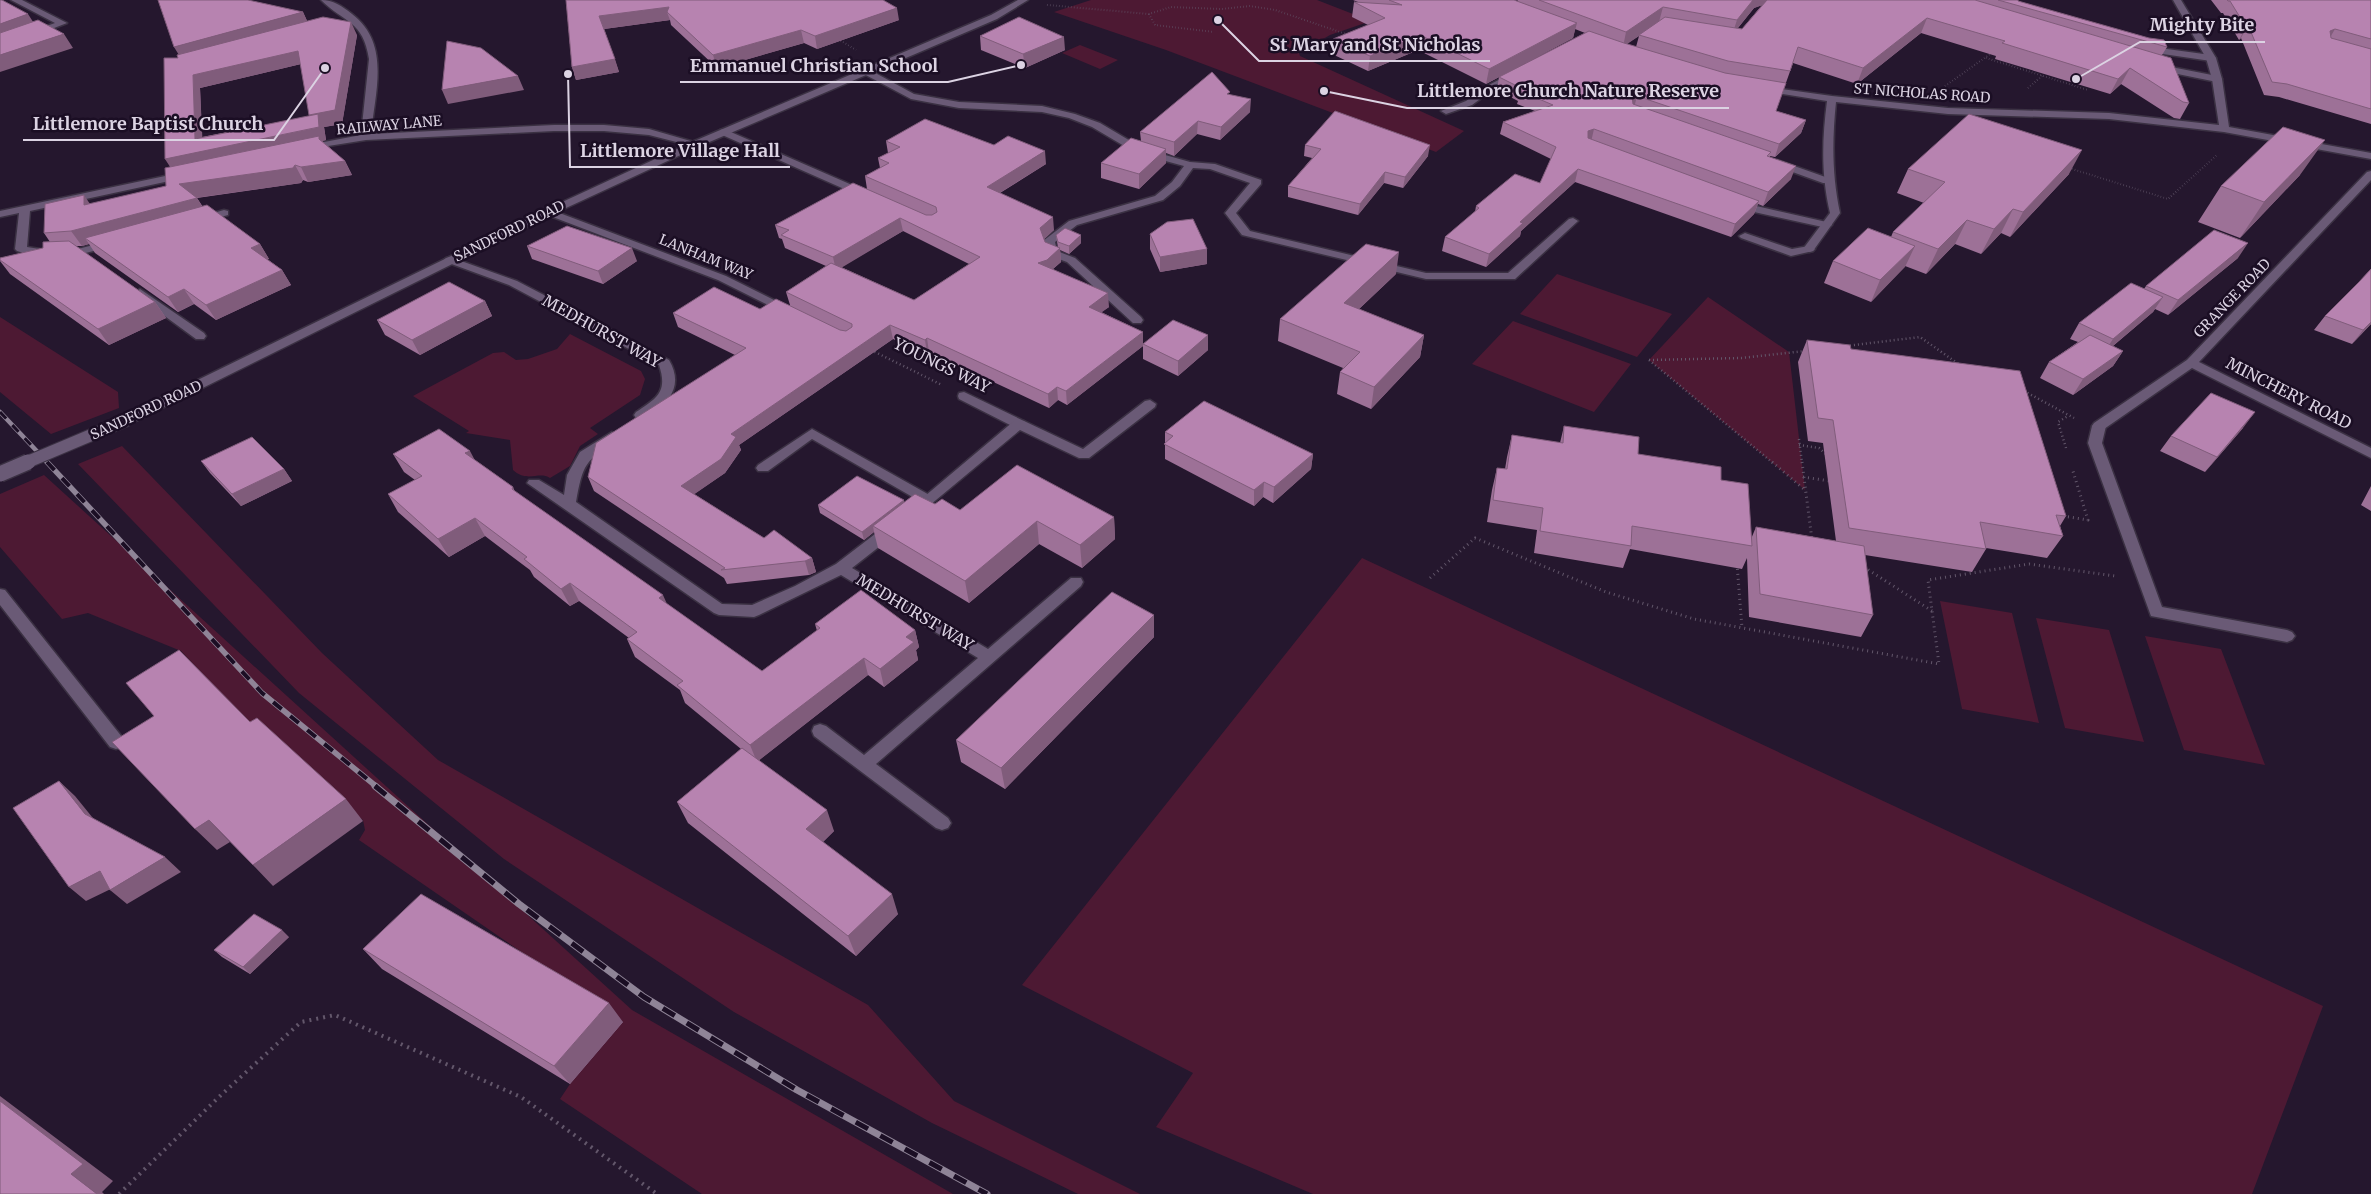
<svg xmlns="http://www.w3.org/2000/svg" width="2371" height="1194" font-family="Merriweather,serif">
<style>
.green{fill:#4d1933}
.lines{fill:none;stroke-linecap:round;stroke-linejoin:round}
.service-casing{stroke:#3b3143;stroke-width:3}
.minor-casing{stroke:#3b3143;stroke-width:3}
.tertiary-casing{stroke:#3b3143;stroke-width:3}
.path-far3{stroke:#63576b;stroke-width:2;stroke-dasharray:0.5 2.5;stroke-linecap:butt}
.path-far2{stroke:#63576b;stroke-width:2.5;stroke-dasharray:1 3;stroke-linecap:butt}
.path-far1{stroke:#63576b;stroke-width:3;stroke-dasharray:1 4;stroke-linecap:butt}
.path{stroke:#63576b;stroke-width:4;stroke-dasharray:2 5;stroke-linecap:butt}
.service{fill:#6a5a76;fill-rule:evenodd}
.minor{fill:#6a5a76;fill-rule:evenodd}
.tertiary{fill:#6a5a76;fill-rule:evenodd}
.rail-far2-casing{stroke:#8f8497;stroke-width:4.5}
.rail-far1-casing{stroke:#8f8497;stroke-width:5.5}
.rail-casing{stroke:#8f8497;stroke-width:7}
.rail-far2{stroke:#1b0e24;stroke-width:3;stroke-dasharray:9;stroke-linecap:butt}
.rail-far1{stroke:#1b0e24;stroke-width:4;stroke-dasharray:11;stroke-linecap:butt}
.rail{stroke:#1b0e24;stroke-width:5;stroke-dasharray:14;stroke-linecap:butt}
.tertiary-bridge-far1-casing{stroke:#3b3143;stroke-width:14;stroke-linecap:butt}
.tertiary-bridge-casing{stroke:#3b3143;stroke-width:18;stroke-linecap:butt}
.tertiary-bridge-far1{stroke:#6a5a76;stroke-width:12}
.tertiary-bridge{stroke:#6a5a76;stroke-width:15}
.wall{fill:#9d7197;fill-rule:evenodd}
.shaded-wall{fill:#805c7b}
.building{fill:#b783b0;stroke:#805c7b}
.labels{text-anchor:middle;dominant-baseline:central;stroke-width:5;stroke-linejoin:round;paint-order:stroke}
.far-street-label{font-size:14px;fill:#dcd3e3;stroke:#1b0e24}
.street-label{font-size:16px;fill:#dcd3e3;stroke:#1b0e24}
.leader{fill:none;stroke:#dcd3e3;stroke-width:2}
.callout-dot{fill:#dcd3e3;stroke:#1b0e24;stroke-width:2}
.callout-label{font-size:18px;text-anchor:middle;font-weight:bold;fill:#dcd3e3;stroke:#1b0e24;stroke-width:5;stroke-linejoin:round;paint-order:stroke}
</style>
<rect width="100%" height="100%" fill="#25172e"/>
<path class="green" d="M1091,0H1317L1371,21L1330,35L1299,53L1300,56L1464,131L1436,152L1166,50L1054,12Z
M1080,45L1118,60L1100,69L1062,53Z
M1557,274L1672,314L1637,357L1520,314Z
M1708,297L1789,352L1805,490L1649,360Z
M0,317L118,392L119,408L51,434L0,392Z
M1513,321L1631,364L1594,412L1472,364Z
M570,334L641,371L645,379L640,395L590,428L598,434L580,446L570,466L550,478C539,471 527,483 513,470L510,440L466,433L469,431L413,396L493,353L504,352L516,360L528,359L557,349Z
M122,446L322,653L438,760L868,1005L954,1101L1140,1194H1078L932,1123L734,1012L504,859L299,693L78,464Z
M44,475L632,1010L953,1194H702L560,1099L570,1084L623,1022L359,840L365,830L363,820L269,744L181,651L88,613L62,619L0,547V494Z
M1362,558L2323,1006L2252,1194H1313L1156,1127L1193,1073L1022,985Z
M1940,601L2012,613L2039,723L1962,709Z
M2036,618L2109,630L2144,742L2065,728Z
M2145,636L2221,649L2265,765L2184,750Z"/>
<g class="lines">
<defs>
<path id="service" d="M2145,46L2211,55L2216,58L2211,61L2142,51V47Z
M2156,64L2217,76L2222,79L2217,82L2153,69V65Z
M724,129L868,192L869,194L868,196H860L720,134V130Z
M1777,160L1831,179L1832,181L1831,183H1823L1773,165L1772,163Z
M1737,200L1752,205L1831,223L1832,225L1827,228L1745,210L1733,205V201Z
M1745,233L1792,249L1809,246L1815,249L1813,251L1791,256L1741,238L1739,236Z
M964,392L1024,421L1026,424L1024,427H1014L959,399L958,396L959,393Z
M2099,422L2106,426L2102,443L2162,607L2287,630L2292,632L2295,636L2292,640L2287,642L2151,616L2088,443L2092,426Z
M812,429L933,497L935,500L928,505L923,503L812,439L768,471H758L756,468L758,465Z
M0,589L5,590L122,737L124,742L122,747L116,749L110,747L0,605Z"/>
<path id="minor" d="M11,0H22L67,23L0,49V43L55,23Z
M321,0C333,0 342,6 352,14C391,44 375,91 371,134L554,125H604L649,129L701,144L696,147L649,135L604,131H554L366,140L303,150V146L361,135L369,59C363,20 344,23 321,0Z
M2173,0H2181L2216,58L2222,79L2229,127L2371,153V159L2224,132L2109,119L1948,114L1836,102C1832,141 1832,175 1840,213L1813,251L1809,252L1803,249L1830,213C1821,175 1822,140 1827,101L1764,91L1759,88L1761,86L1832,96L1948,108L2109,113L2219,125L2212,79L2206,58Z
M862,69H868L914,94L959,102L1042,106L1075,114L1100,123L1144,149L1190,162L1215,164L1261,180V184L1236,213L1250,231L1426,273H1508L1569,219L1573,218L1578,221L1515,279H1426L1242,235L1225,213L1250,183L1210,169L1193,168L1180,186L1163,200L1077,225L1055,242L1057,251L1075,258L1141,317L1143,320L1141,323H1133L1067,262L1048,255L1043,241L1069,221L1155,196L1172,182L1184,166L1136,153L1092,127L1069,118L1042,112L959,108L911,99L862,73Z
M1512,73L1520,75L1491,91L1472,105L1446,114L1441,111L1466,101L1485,87Z
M2371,171V180L2199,362L2371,448V458L2192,368L2104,429H2094L2092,426L2094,423L2187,360L2367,172Z
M184,172L188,173V177L30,211L27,247L53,251L55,253C46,261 28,254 17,251L15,249L19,213L0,217V211Z
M549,209L726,276L794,310L788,314L784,313L718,280L545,214L544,212Z
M224,210L228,211V215L200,223L195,220L196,218Z
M112,240L116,241V245L82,254L76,251L78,249Z
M450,257L517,281L669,360C682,382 673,399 654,412C648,416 644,420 636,418L634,415L636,412C657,398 668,392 659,365L509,285L446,262L444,260L446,258Z
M140,289L204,333L206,336L204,339H196L136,295L134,293Z
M1150,400L1156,404L1155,407L1089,458H1079L1020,430L918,515H908L906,512L1014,421H1024L1083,449L1145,401Z
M612,432L619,436L617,439C585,462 583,463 576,502L722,604L752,605L795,586L836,564L888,524H898L900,528L898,532L852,568L988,649L1071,578H1081L1083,582L1081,586L876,764L948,818L951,823L948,828L942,830L936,828L814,736L812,731L814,726L820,724L826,726L864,755L978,658L841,575L759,615L754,617L719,615L714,613L527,483L529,480H539L564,495L567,475L580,452Z"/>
<path id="tertiary" d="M1018,0H1028L997,19L700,146L553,214L132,423H122L120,420L122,417L545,210L692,142L991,15Z"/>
</defs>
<use href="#service" class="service-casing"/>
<use href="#minor" class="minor-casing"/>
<use href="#tertiary" class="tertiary-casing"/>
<path class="path-far3" d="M1047,5L1149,14L1171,7L1222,9L1250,6L1275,10L1349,35
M1149,14L1155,25L1214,32
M838,39L856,50
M1986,58L2088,90
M1945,86L1993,52
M2028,88L2042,76
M2069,168L2168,199L2218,154"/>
<path class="path-far2" d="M1846,346L1920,337L1960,365
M871,350L942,385
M1649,360L1741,358L1805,351
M1649,360L1773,463
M2024,391L2074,418
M1799,439L1802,463
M1799,445L1819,448L1827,455
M2066,448L2058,422L2068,416"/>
<path class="path-far1" d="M1772,462L1805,490
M1802,462L1812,540
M1803,477L1830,481
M2063,516L2088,520L2072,468
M1737,564L1742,628
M1864,567L1932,611
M1430,578L1475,538L1606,592L1694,619L1939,664L1928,580L2029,564L2115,576"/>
<path class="path" d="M119,1194L220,1096L301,1022L335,1015L521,1097L657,1194"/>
<use href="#service" class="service"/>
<use href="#minor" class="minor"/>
<use href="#tertiary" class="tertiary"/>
<defs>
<path id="rail-far2" d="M0,412L48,463"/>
<path id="rail-far1" d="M47,462L262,693L377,787"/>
<path id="rail" d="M375,786L519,904L644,997L797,1090L987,1194"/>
</defs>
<use href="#rail-far2" class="rail-far2-casing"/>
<use href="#rail-far1" class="rail-far1-casing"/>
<use href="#rail" class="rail-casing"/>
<use href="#rail-far2" class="rail-far2"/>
<use href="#rail-far1" class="rail-far1"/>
<use href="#rail" class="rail"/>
<defs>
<path id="tertiary-bridge-far1" d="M25,463L127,420"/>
<path id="tertiary-bridge" d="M0,474L28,462"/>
</defs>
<use href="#tertiary-bridge-far1" class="tertiary-bridge-far1-casing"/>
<use href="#tertiary-bridge" class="tertiary-bridge-casing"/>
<use href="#tertiary-bridge-far1" class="tertiary-bridge-far1"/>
<use href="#tertiary-bridge" class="tertiary-bridge"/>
</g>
<path class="wall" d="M566,0L899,20L817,49L804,43L717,68L671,25L670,20L604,29L619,72L576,80L572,67Z
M1353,0H1514L1517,1L1518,0H2018V1L2167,47L2162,55L2189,103L2180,119L2174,118L2121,84L2110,94L1995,59L1996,56L1921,33L1857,84L1793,63L1776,111L1806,120L1801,133L1775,157L1770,156V157L1791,179L1763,206L1758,204L1754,214L1731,237L1575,182L1521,231L1520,236L1486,267L1442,251L1445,237L1475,212L1476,206L1540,183L1551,159L1500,134L1503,122L1535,111L1517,104L1518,101L1497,90L1499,77L1585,33L1575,29L1573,38L1486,84L1418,50L1368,71L1332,54L1333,39L1368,25L1352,17L1354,2H1358ZM1762,5L1742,29L1738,28L1754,8ZM1639,36L1636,47L1626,44Z
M2211,0H2371V124L2279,97L2264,95L2241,38L2239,40L2223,13H2221Z
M303,12L307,21L357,35L342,124L324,127L326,140L322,141L345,161L352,175L308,182L303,180L301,183L197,198L203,207L260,244L269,259H267L282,270L291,285L216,320L194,304L178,312L95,253L89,244L82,246H76L155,302L166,318L109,345L10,274L0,261V258L43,248L50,242L44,233L90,204L166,186L170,167L178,58ZM301,64L310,116L202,137L200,88Z
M980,36L1065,50L1025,68L981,50Z
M1229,94L1250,112L1220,140L1197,134L1174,156L1166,153V163L1139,189L1101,178V163L1141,141L1140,132Z
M886,141L994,145L1046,164L1000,193L1054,230L1044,239L1045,242L1058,248L1056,235L1081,243L1069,254L1060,250L1061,262L1053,269L1109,307L1101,312L1143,332V344L1208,335V350L1178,376L1143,359V346L1067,405L1058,400L1049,408L929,352L927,353L893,339L739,445L741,450L725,473L694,494L764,538L812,558L816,572L809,575L727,584L724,578L594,491L588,477L735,355L678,327L673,313L760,309L790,305L786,292L826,266L785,248L782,239L779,238L775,225L867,189L865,176L880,168L878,158L888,153ZM903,231L969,264L914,300L841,267Z
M1305,145L1428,156L1403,188L1384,183L1358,215L1288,197V186L1312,158L1304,156Z
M1908,169L2069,174L2010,237L2001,233L1981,254L1955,244L1926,274L1905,266L1871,302L1824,283L1833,261L1891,237L1893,232L1924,203L1897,193Z
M2300,175L2240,238L2198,222L2221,186Z
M1150,234L1207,249V264L1160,272L1150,249Z
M527,246L637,261L603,284L532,259Z
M2238,258L2168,315L2155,309L2153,312L2113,346L2123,351L2113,366L2073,395L2040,378L2049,362L2078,342L2070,339L2079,323L2144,289L2146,286Z
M2371,269V324L2352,344L2314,330L2325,316L2359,282Z
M1396,274L1359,309L1424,335L1420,357L1371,409L1337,394L1340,372L1343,368L1278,341L1280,319Z
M485,301L492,316L420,355L385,335L377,320Z
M1807,340L1851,349L2066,516L2060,526L2063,536L2047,558L1986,548V549L1972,572L1865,555L1873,615L1861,637L1749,617L1747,558L1742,569L1630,549L1623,568L1534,553L1537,530L1487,522L1492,490L1497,468L1505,469L1507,457L1512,435L1560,443L1564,426L1638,454L1721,480L1751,539L1756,527L1836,541L1823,443L1808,441L1798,362Z
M2243,428L2205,472L2160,451L2171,436Z
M1165,432L1313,454L1311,469L1273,503L1263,497L1254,506L1165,459Z
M393,454L475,460L513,487L515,492L667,604L762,671L817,631L815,624L915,630L919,647L916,650L918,660L884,687L868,675L759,760L834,831L823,842L898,914L856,956L688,823L677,802L741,749L685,703L680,690L635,657L627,639L629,638L579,601L570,606L534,577L530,570L485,536L449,557L398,512L388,494L415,480L404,472Z
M201,461L284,469L292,481L241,506L210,473Z
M2371,486V511L2361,505Z
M904,500V502L935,504L960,510L1114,517L1115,539L1082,568L1039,544L969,603L878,548L874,532L864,540L820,513L818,505Z
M1154,615V637L1005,789L961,762L956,740Z
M289,937L250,974L222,957L214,950Z
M363,949L623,1022L570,1084L382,969Z"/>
<path class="shaded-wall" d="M1753,0H1778L1754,8L1732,35L1737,20Z
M669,7L667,12L670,20L604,29L599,16Z
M1663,7L1659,22L1623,47L1626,32Z
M897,8L899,20L817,49L815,36Z
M303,12L309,25L182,60L174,47Z
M28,14L37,28L0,41V24Z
M1927,18L1921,33L1857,84L1863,68Z
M351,22L357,35L342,124L324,127L326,140L174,173L165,159L195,139L193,75L298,51L305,63L200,88L203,151L316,128L309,115Z
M1577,23L1573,38L1486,84L1489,69Z
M2248,25L2241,38L2239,40L2246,27Z
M2335,29L2328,41L2330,31Z
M801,30L804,43L717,68L713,55Z
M64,34L73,48L0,72V55Z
M1420,35L1418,50L1368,71L1370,56Z
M1064,37L1065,50L1025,68L1023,54Z
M615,59L619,72L576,80L572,67Z
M2130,68L2121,84L2110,94L2118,79Z
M518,76L524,90L448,104L442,90Z
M1637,96L1634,108L1632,97Z
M1251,99L1250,112L1220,140L1221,127Z
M1806,120L1801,133L1775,157L1779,144Z
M1198,121L1197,134L1174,156V142Z
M1594,129L1591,142L1585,144L1588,131Z
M2325,140L2300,175L2240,238L2264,202Z
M1430,145L1428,156L1403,188L1405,177Z
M1166,149V163L1139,189V174Z
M2082,150L2069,174L2010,237L2023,212Z
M1045,151L1046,164L988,200L987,187Z
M345,161L352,175L308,182L301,167Z
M295,165L303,180L301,183L188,199L179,184Z
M1796,166L1791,179L1763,206L1768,192Z
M1578,169L1575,182L1521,231L1520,236L1486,267L1489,254L1520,222Z
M1385,172L1384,183L1358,215L1360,204Z
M84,195L94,210L84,205Z
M197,198L206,213L85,238L89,244L82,246L71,231Z
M1759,201L1754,214L1731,237L1735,224Z
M2013,209L2001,233L1981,254L1994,229Z
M1053,217L1054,230L1041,242L1040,228Z
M900,218L903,231L836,271L833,257Z
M1967,220L1955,244L1926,274L1938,249Z
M1081,235V243L1069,254V246Z
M2248,243L2238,258L2168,315L2178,300Z
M260,244L269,259L260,263L251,248Z
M1915,246L1905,267L1871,302L1880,280Z
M632,248L637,261L603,284L598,271Z
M1060,248L1061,262L1048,273L1038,263Z
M1207,249V264L1160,272V257Z
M1399,252L1396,274L1342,325L1344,303Z
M282,270L291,285L216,320L206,305Z
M184,289L194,304L178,312L168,297Z
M1108,293L1109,307L1090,321L1089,307Z
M2163,297L2153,312L2103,354L2113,339Z
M485,301L492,316L420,355L412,340Z
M155,302L166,318L109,345L98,329Z
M2371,322V324L2352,344L2363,330Z
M890,325L893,339L739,445L741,450L725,473L686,500L681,486L731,434Z
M1143,332V346L1067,405L1066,391Z
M1208,335V350L1178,376V361Z
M1424,335L1420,357L1371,409L1374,387Z
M927,338L929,352L927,353L925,340Z
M2123,351L2113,366L2073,395L2083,379Z
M1057,387L1058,400L1049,408L1048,394Z
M2255,412L2243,428L2205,472L2217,457Z
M470,451L479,468L465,453Z
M1313,454L1311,469L1273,503L1274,487Z
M284,469L292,481L241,506L232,494Z
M1264,482L1263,497L1254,506V490Z
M904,500L905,508L873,526L874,532L864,540L862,532Z
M1114,517L1115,539L1082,568L1080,545Z
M475,518L485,536L449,557L438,539Z
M1037,521L1039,544L969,603L965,581Z
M812,558L816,572L809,575L805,561Z
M570,583L579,601L570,606L561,589Z
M663,595L671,613L659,598Z
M1154,615V637L1005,789L1001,768Z
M915,630L919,647L916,650L918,660L884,687L880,669L906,637Z
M864,658L868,675L757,762L750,745Z
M59,781L75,796L101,828L85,814Z
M346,799L363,821L273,886L253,865Z
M827,810L834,831L814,850L806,829Z
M209,820L230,842L217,850L195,829Z
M165,857L181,872L127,904L110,890Z
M100,871L117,886L86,901L69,887Z
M892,894L898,914L856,956L848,936Z
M282,930L289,937L250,974L243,967Z
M609,1003L623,1022L570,1084L554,1066Z
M0,1096L113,1181L102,1192L104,1194H97L71,1174L0,1101Z"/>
<path class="building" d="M0,0H2L28,14L0,24Z
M158,0H248L303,12L174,47Z
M566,0H883L897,8L815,36L801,30L713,55L667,12L669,7L599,16L615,59L572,67Z
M1389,0H1514L1577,23L1489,69L1420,35L1370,56L1333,39L1385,18L1354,2L1402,5Z
M1539,0H1753L1737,20L1663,7L1626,32Z
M1767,0H1975L2171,58L2189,103L2183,102L2130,68L2118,79L2002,43L2005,41L1927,18L1863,68L1798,47L1790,71L1728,61L1639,35L1665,17L1742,29Z
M1998,0H2018V1L2149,38L2164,40L2167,47Z
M2227,0H2371V39L2335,29L2330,31L2331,38L2371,49V109L2287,84L2272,82L2248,25L2246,27L2230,1H2228Z
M323,17L351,22L335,110L309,115L298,51L193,75L195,139L318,114L319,127L165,159L164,58H178L177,55Z
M1019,17L1064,37L1023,54L980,36Z
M38,20L64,34L0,55V33Z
M1589,31L1624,43L1725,73L1786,83L1776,111L1806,120L1779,144L1637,96L1632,97L1633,104L1771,152L1767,156L1796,166L1768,192L1594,129L1588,131V138L1759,201L1735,224L1578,169L1520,222L1523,223L1489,254L1445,237L1479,208L1476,206L1515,174L1540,183L1556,147L1503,122L1553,105L1520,91L1523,89L1499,77Z
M447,41L481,48L518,76L442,90Z
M1212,72L1230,92L1227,94L1251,99L1221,127L1198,121L1174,142L1140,132Z
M1335,111L1430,145L1405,177L1385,172L1360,204L1288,186L1321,149L1305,145Z
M1969,114L2082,150L2023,212L2013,209L1994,229L1967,220L1938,249L1893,232L1945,182L1908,169Z
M925,119L994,145L1008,136L1045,151L987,187L1053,217L1040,228L1045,242L1060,248L1047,260L1038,263L1108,293L1089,307L1143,332L1066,391L1057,387L1048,394L927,338L925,340L890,325L731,434L736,437L721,459L681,486L764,538L774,530L812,558L805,561L721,570L725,568L588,477L596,443L746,348L673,313L714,287L760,309L776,299L840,330L846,331L852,327V324L786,292L831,263L914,300L980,257L900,218L833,257L781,235L789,230L775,225L853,183L926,215H932L937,212L936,207L865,176L889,163L878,158L900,147L886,141Z
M2283,127L2325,140L2264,202L2221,186Z
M319,136V139L345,161L301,167L295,165L293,168L179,184L197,198L71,231L44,233L45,204L84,195V205L166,186L165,168Z
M1131,138L1166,149L1139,174L1101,163Z
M207,205L260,244L251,248L282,270L206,305L184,289L168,297L85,238Z
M1193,219L1207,249L1160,257L1150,234L1167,222Z
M567,226L632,248L598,271L527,246Z
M1065,228L1081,235L1069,246L1058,242L1056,235Z
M1868,228L1915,246L1880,280L1833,261Z
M2214,230L2248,243L2178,300L2146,286Z
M69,241L155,302L98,329L0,260V258L43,248V242Z
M1366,244L1399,252L1344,303L1424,335L1374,387L1340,372L1360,352L1280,319Z
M2371,269V322L2363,330L2325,316L2359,282Z
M449,282L485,301L412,340L377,320Z
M2131,283L2163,297L2113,339L2079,323Z
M1173,320L1208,335L1178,361L1143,344Z
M2090,335L2123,351L2083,379L2049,362Z
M1807,340L1850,345L1851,349L2020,371L2066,516L2056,515L2063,536L1980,522L1986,549L1849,528L1833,420L1818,418Z
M2211,393L2255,412L2217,457L2171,436Z
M1204,401L1313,454L1274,487L1264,482L1254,490L1164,444L1173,436L1165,432Z
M1564,426L1639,437L1638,454L1721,467V480L1748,484L1752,546L1632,526L1631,546L1540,531L1543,508L1493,500L1497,468L1507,469L1512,435L1563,443Z
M439,429L470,451L465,453L513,487L512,489L663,595L659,598L762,671L820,628L815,624L861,590L915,630L906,637L914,642L880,669L864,658L750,745L677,685L683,681L627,639L637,632L570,583L561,589L524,559L527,557L475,518L438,539L388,494L422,476L393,454Z
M252,437L284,469L232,494L201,461Z
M1017,465L1114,517L1080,545L1037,521L965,581L873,526L915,494L935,504L942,499L960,510Z
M857,476L904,500L862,532L818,505Z
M1756,527L1864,546L1873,615L1760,594Z
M1112,592L1154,615L1001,768L956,740Z
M179,650L250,722L257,718L346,799L253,865L209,820L195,829L112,742L154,716L126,683Z
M742,748L827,810L806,829L892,894L848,936L677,802Z
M59,781L85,814L165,857L110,890L100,871L69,887L13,808Z
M421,894L609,1003L554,1066L363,949Z
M254,914L282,930L243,967L214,950Z
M0,1101L83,1164L71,1174L97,1194H0Z"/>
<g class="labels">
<g class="far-street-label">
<text transform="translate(1922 93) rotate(4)">ST NICHOLAS ROAD</text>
<text transform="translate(389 125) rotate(-5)">RAILWAY LANE</text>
<text transform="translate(509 231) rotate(-26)">SANDFORD ROAD</text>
<text transform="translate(706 257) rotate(22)">LANHAM WAY</text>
<text transform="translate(2232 298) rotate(-46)">GRANGE ROAD</text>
<text transform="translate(146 410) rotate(-25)">SANDFORD ROAD</text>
</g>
<g class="street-label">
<text transform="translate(602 331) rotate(29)">MEDHURST WAY</text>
<text transform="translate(942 365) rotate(26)">YOUNGS WAY</text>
<text transform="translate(2289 393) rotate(27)">MINCHERY ROAD</text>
<text transform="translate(915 612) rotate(31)">MEDHURST WAY</text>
</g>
</g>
<path class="leader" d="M2076 79L2140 42H2265M1218 20L1259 61H1490M1021 65L948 82H680M1324 91L1407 108H1729M325 68L274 140H23M568 74L570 167H790"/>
<g class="callout-dot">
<circle cx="2076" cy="79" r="5"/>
<circle cx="1218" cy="20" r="5"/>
<circle cx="1021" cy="65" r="5"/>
<circle cx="1324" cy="91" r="5"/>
<circle cx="325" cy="68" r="5"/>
<circle cx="568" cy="74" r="5"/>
</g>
<g class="callout-label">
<text x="2202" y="31">Mighty Bite</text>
<text x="1375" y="51">St Mary and St Nicholas</text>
<text x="814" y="72">Emmanuel Christian School</text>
<text x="1568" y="97">Littlemore Church Nature Reserve</text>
<text x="148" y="130">Littlemore Baptist Church</text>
<text x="680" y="157">Littlemore Village Hall</text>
</g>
</svg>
